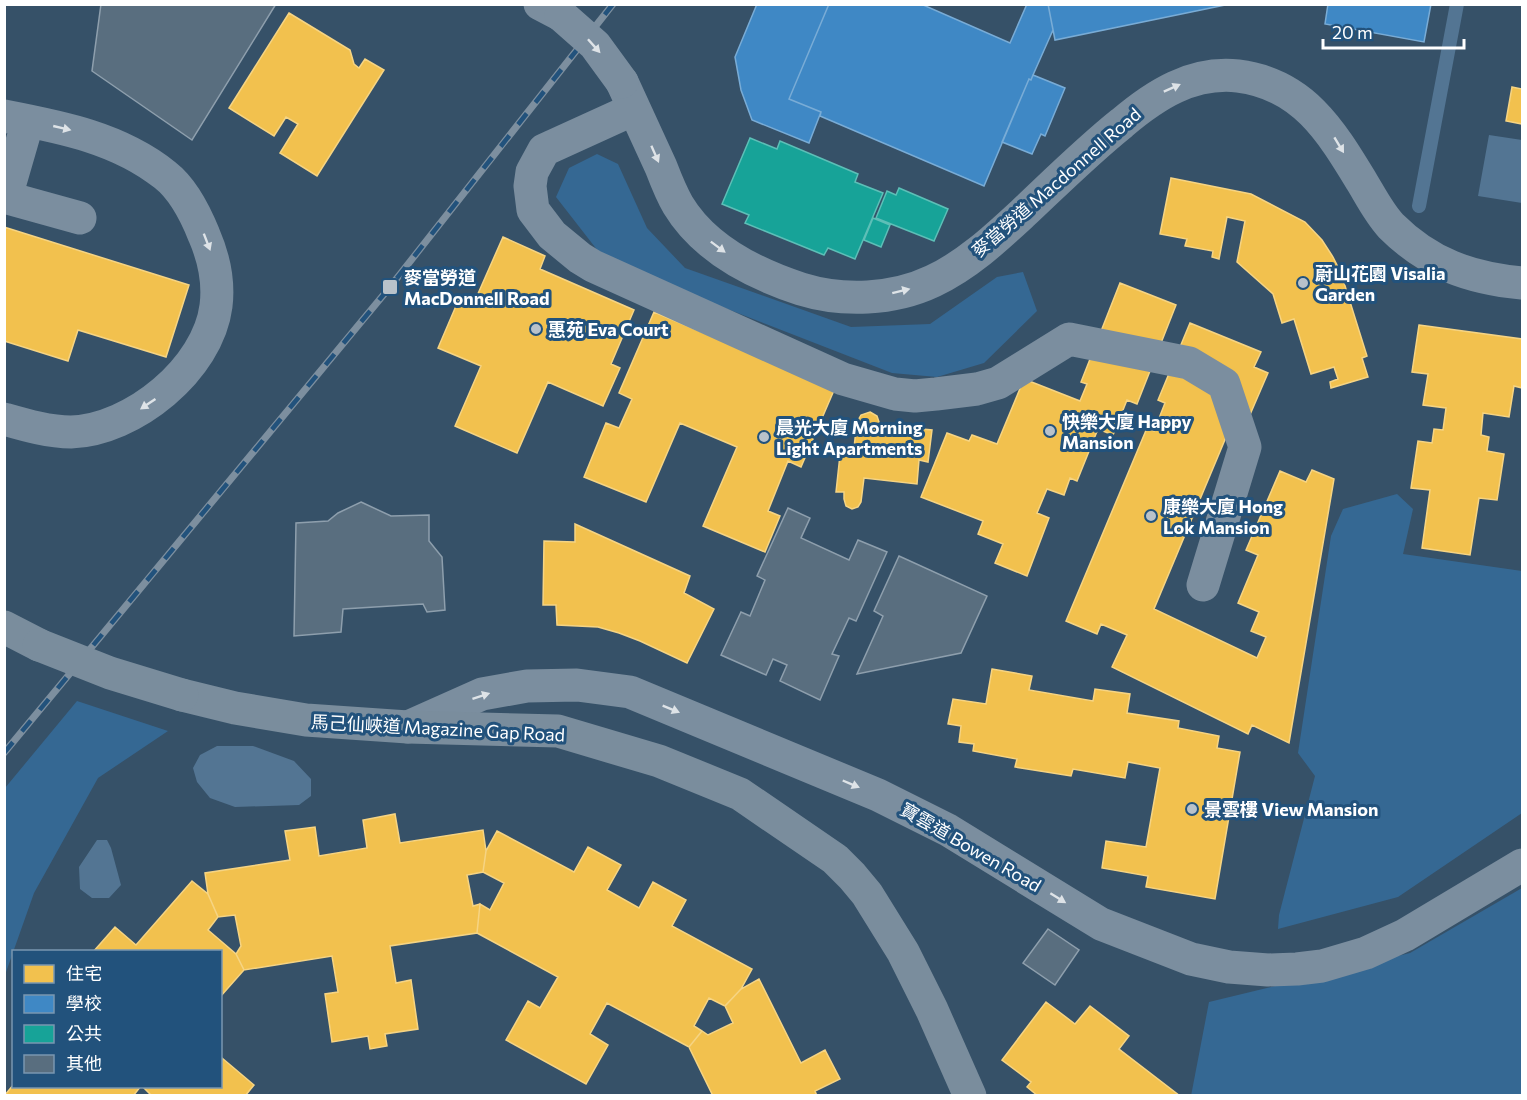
<svg xmlns="http://www.w3.org/2000/svg" width="1527" height="1100" font-family="Commissioner,'Noto Sans TC',sans-serif">
<style>
.green{fill:#356893}
.water{fill:#537593}
.homes{fill:#f2c14e;stroke:#f6d483;stroke-width:1.5}
.schools{fill:#3f88c5;stroke:#79acd6;stroke-width:1.5}
.public{fill:#17a398;stroke:#5dbfb7;stroke-width:1.5}
.lines{fill:none;stroke-linecap:round;stroke-linejoin:round}
.stream{stroke:#537593;stroke-width:14}
.building{fill:#596e7f;stroke:#8e9fad;stroke-width:1.5}
.minor{stroke:#7b8e9f;stroke-width:33}
.major{stroke:#7a8d9d;stroke-width:33}
.rail-casing{stroke:#7d8f9f;stroke-width:7}
.rail{stroke:#22527c;stroke-width:4.5;stroke-dasharray:14;stroke-linecap:butt}
.minor-bridge{stroke:#7b8e9f;stroke-width:33}
.major-bridge{stroke:#7a8d9d;stroke-width:33}
.oneway{fill:#dee3e7}
.poi-dot{fill:#b9c2ca;stroke:#22527c;stroke-width:2}
.labels{text-anchor:middle;dominant-baseline:central;stroke-width:6;stroke-linejoin:round;paint-order:stroke}
.street-label{font-size:18px;fill:#fff;stroke:#22527c}
.poi-label{font-size:18px;font-weight:bold;fill:#fff;stroke:#22527c;text-anchor:start}
</style>
<rect width="100%" height="100%" fill="#365168"/>
<path class="green" d="M597,154L618,164L647,228L685,268L851,327L930,324L997,277L1023,272L1037,311L984,363L937,377L892,373L676,289L598,251L556,197L569,168Z
M1397,494L1413,509L1403,554L1522,571V813L1398,897L1278,929L1279,915L1315,776L1298,753L1331,536L1343,509Z
M77,701L168,731L98,778L34,893L5,975V788Z
M1522,888V1095L1191,1096L1209,1002L1410,953Z"/>
<path class="water" d="M1489,135L1522,140V203L1478,196Z
M217,746H253L294,761L311,779V796L299,805L235,807L210,798L197,782L193,768L200,755Z
M97,840H107L111,848L121,885L109,898H92L80,889L79,867Z"/>
<path class="homes" d="M289,13L350,50L354,64L359,68L365,59L384,70L317,176L280,153L298,124L286,117L274,136L229,108Z
M1512,87L1522,89V124L1506,121Z
M1171,178L1251,194L1305,222L1322,240L1333,257L1341,273L1367,356L1362,358L1368,377L1331,388L1330,382L1338,379L1334,367L1311,374L1294,319L1282,323L1273,294L1237,262L1245,221L1227,217L1219,259L1212,257L1213,251L1185,246L1187,239L1160,234Z
M4,227L189,285L166,357L78,330L68,361L4,341Z
M503,237L545,256L540,269L634,310L611,364L620,368L603,406L548,382L517,453L455,426L481,366L438,348L459,299L473,305Z
M1120,283L1176,305L1137,404L1127,400L1113,435L1098,429L1077,481L1070,478L1064,495L1047,489L1037,513L1049,518L1027,576L995,563L1003,544L978,534L983,521L921,497L947,433L969,441L972,435L997,444L1024,379L1080,401L1087,384L1081,382Z
M654,312L835,388L801,467L788,461L768,511L780,516L765,552L703,526L737,447L680,423L646,502L584,477L606,423L619,428L632,399L619,393Z
M1190,323L1261,352L1254,367L1268,373L1249,417L1237,411L1154,609L1257,658L1266,637L1251,631L1259,612L1238,603L1258,555L1246,550L1280,471L1306,482L1312,470L1334,479L1289,743L1252,725L1248,734L1112,667L1127,635L1101,624L1097,634L1066,621L1147,428L1154,431L1165,403L1158,400Z
M1419,325L1522,339V388L1514,386L1509,417L1483,413L1481,435L1489,437L1487,451L1504,454L1497,500L1479,498L1470,555L1422,548L1430,490L1411,488L1418,441L1432,443L1434,429L1443,430L1446,408L1423,405L1428,374L1412,372Z
M870,412L877,416L880,425L932,430L928,462L919,460L917,484L864,478L861,502L858,507L852,509L846,506L844,499V492H836L840,455L853,456L857,422L861,415Z
M575,524L690,576L684,593L714,609L687,663L640,641L619,633L598,627L557,625L556,605H543L544,541L575,542Z
M992,669L1032,676L1029,690L1093,701L1095,689L1130,694L1127,713L1179,721L1178,728L1219,736L1217,748L1240,752L1215,899L1146,887L1148,876L1102,868L1106,841L1146,847L1160,768L1128,762L1125,778L1073,769L1071,776L1015,767L1017,759L973,751L974,744L959,742L961,726L948,724L953,699L986,704Z
M395,814L400,843L483,830L486,851L483,872L467,875L473,906L480,904L477,933L390,946L396,983L411,980L418,1029L385,1034L387,1046L370,1049L368,1036L332,1042L325,994L338,992L332,956L244,970L236,954L241,946L235,915L218,917L208,894L205,873L290,860L285,831L315,827L319,856L367,848L363,820Z
M497,831L574,872L588,847L621,865L607,890L639,908L653,882L686,900L672,926L752,969L741,989L725,1006L709,998L694,1026L702,1031L689,1047L607,1003L590,1034L608,1045L586,1084L506,1040L528,1001L540,1008L558,977L477,933L480,904L490,910L504,883L483,872L486,851Z
M192,881L208,894L218,917L208,930L236,954L244,970L220,997V952H93L115,927L136,945Z
M759,979L801,1063L825,1050L840,1079L815,1091L817,1096H713L689,1047L702,1031L708,1035L733,1023L725,1006L741,989Z
M1046,1002L1075,1024L1090,1006L1129,1036L1119,1049L1180,1096H1038L1027,1087L1031,1082L1002,1060Z
M222,1058L254,1085L245,1096H152L142,1086H220Z
M14,1084V1086H141L133,1096H4Z"/>
<path class="schools" d="M757,4H829L789,99L821,112L809,143L752,120L741,90L735,57Z
M829,4H921L1010,43L1027,4H1048L1053,30L1033,75L1031,80L1029,79L984,186L820,116L821,112L789,99Z
M1048,4H1230L1055,40Z
M1328,4H1431L1424,42L1325,24Z
M1033,75L1065,88L1045,136L1041,134L1032,154L1002,142L1029,79L1031,80Z"/>
<path class="public" d="M750,138L777,149L780,141L858,174L855,182L883,193L855,259L828,248L824,255L745,223L749,215L722,204Z
M899,188L948,209L934,241L876,218L887,191L896,195Z
M873,218L890,225L881,247L864,240Z"/>
<g class="lines">
<path class="stream" d="M1419,206L1457,4"/>
</g>
<path class="building" d="M101,4H276L192,140L92,71Z
M361,502L391,516L429,515V541L442,557L445,610L427,612L423,604L343,609L341,632L294,636L296,523L328,521L338,513Z
M788,508L810,518L801,538L849,560L858,540L887,552L856,621L849,618L832,654L839,656L820,700L780,681L787,665L773,659L766,675L721,655L741,612L750,616L765,580L757,576Z
M899,556L987,596L961,653L857,674L883,616L874,611Z
M1048,929L1079,950L1055,985L1023,963Z"/>
<g class="lines">
<path class="minor" d="M540,4L561,15
M622,82C635,110 648,139 661,167C666,180 671,193 678,205C704,248 755,274 801,289C843,302 893,300 933,281C967,265 995,239 1022,214C1055,183 1087,151 1122,123C1155,95 1192,71 1238,76C1303,84 1331,131 1362,182C1371,197 1379,213 1391,226C1429,264 1470,278 1522,283
M634,109L544,150L532,172L530,186L533,210L552,235L580,258L593,266L843,379L895,394L915,396L936,394L977,389L998,383L1069,339L1189,363L1224,384L1245,447L1203,585
M4,116C61,127 119,138 165,175C183,189 196,215 204,235C214,258 219,282 216,306C208,369 133,430 71,432C49,432 25,425 4,419
M4,197L80,218
M6,197L28,121
M408,727L482,694L527,686L577,685L630,692L878,795L948,830L1101,924L1191,959L1229,967L1268,970L1297,969L1322,966L1366,953L1405,935L1522,865"/>
<path class="major" d="M4,627L39,645
M182,695L235,708L306,720L408,727L558,731L659,761L740,794L835,859L852,876L867,894L903,952L932,1010L970,1096"/>
<defs>
<path id="rail" d="M4,753L390,287L613,4"/>
</defs>
<use href="#rail" class="rail-casing"/>
<use href="#rail" class="rail"/>
<path class="minor-bridge" d="M561,15L595,45L622,82"/>
<path class="major-bridge" d="M39,645L110,673L182,695"/>
</g>
<defs><path id="oneway-solid" d="M-6-.8H1V-3.2L6.5 0L1 3.2V.8H-6Z" transform="scale(1.5)"/></defs>
<g class="oneway">
<use href="#oneway-solid" transform="translate(594 46) rotate(48)"/>
<use href="#oneway-solid" transform="translate(1172 88) rotate(-24)"/>
<use href="#oneway-solid" transform="translate(62 128) rotate(13)"/>
<use href="#oneway-solid" transform="translate(1339 145) rotate(59)"/>
<use href="#oneway-solid" transform="translate(655 154) rotate(66)"/>
<use href="#oneway-solid" transform="translate(207 242) rotate(69)"/>
<use href="#oneway-solid" transform="translate(718 247) rotate(37)"/>
<use href="#oneway-solid" transform="translate(901 291) rotate(-14)"/>
<use href="#oneway-solid" transform="translate(148 404) rotate(146)"/>
<use href="#oneway-solid" transform="translate(481 696) rotate(-18)"/>
<use href="#oneway-solid" transform="translate(671 709) rotate(22)"/>
<use href="#oneway-solid" transform="translate(851 784) rotate(23)"/>
<use href="#oneway-solid" transform="translate(1058 898) rotate(32)"/>
</g>
<g class="poi-dot">
<circle cx="1303" cy="283" r="6"/>
<rect x="382" y="279" width="16" height="16" rx="3"/>
<circle cx="536" cy="329" r="6"/>
<circle cx="1050" cy="431" r="6"/>
<circle cx="764" cy="437" r="6"/>
<circle cx="1151" cy="516" r="6"/>
<circle cx="1192" cy="809" r="6"/>
</g>
<g class="labels">
<g class="street-label">
<text transform="translate(1056 182) rotate(-41)">麥當勞道 Macdonnell Road</text>
<text transform="translate(438 728) rotate(3)">馬己仙峽道 Magazine Gap Road</text>
<text transform="translate(971 847) rotate(30)">寶雲道 Bowen Road</text>
</g>
<g class="poi-label">
<text x="1315" y="273">蔚山花園 Visalia<tspan x="1315" dy="21">Garden</tspan></text>
<text x="404" y="277">麥當勞道<tspan x="404" dy="21">MacDonnell Road</tspan></text>
<text x="548" y="329">惠苑 Eva Court</text>
<text x="1062" y="421">快樂大廈 Happy<tspan x="1062" dy="21">Mansion</tspan></text>
<text x="776" y="427">晨光大廈 Morning<tspan x="776" dy="21">Light Apartments</tspan></text>
<text x="1163" y="506">康樂大廈 Hong<tspan x="1163" dy="21">Lok Mansion</tspan></text>
<text x="1204" y="809">景雲樓 View Mansion</text>
</g>
</g>
<rect width="1527" height="1100" fill="none" stroke="#ffffff" stroke-width="12"/>
<rect x="12" y="950" width="210" height="138" fill="#22527c" stroke="#7a97b0" stroke-width="1.5"/>
<rect x="24" y="965" width="30" height="18" fill="#f2c14e" stroke="#7a97b0" stroke-width="1.5"/>
<text x="66" y="980" font-size="18" fill="#ffffff">住宅</text>
<rect x="24" y="995" width="30" height="18" fill="#3f88c5" stroke="#7a97b0" stroke-width="1.5"/>
<text x="66" y="1010" font-size="18" fill="#ffffff">學校</text>
<rect x="24" y="1025" width="30" height="18" fill="#17a398" stroke="#7a97b0" stroke-width="1.5"/>
<text x="66" y="1040" font-size="18" fill="#ffffff">公共</text>
<rect x="24" y="1055" width="30" height="18" fill="#596e7f" stroke="#7a97b0" stroke-width="1.5"/>
<text x="66" y="1070" font-size="18" fill="#ffffff">其他</text>
<path d="M1323 39v9h141v-9" fill="none" stroke="#ffffff" stroke-width="3"/>
<text x="1332" y="39" font-size="18" fill="#ffffff" stroke="#22527c" stroke-width="4.5" paint-order="stroke">20 m</text>
</svg>
